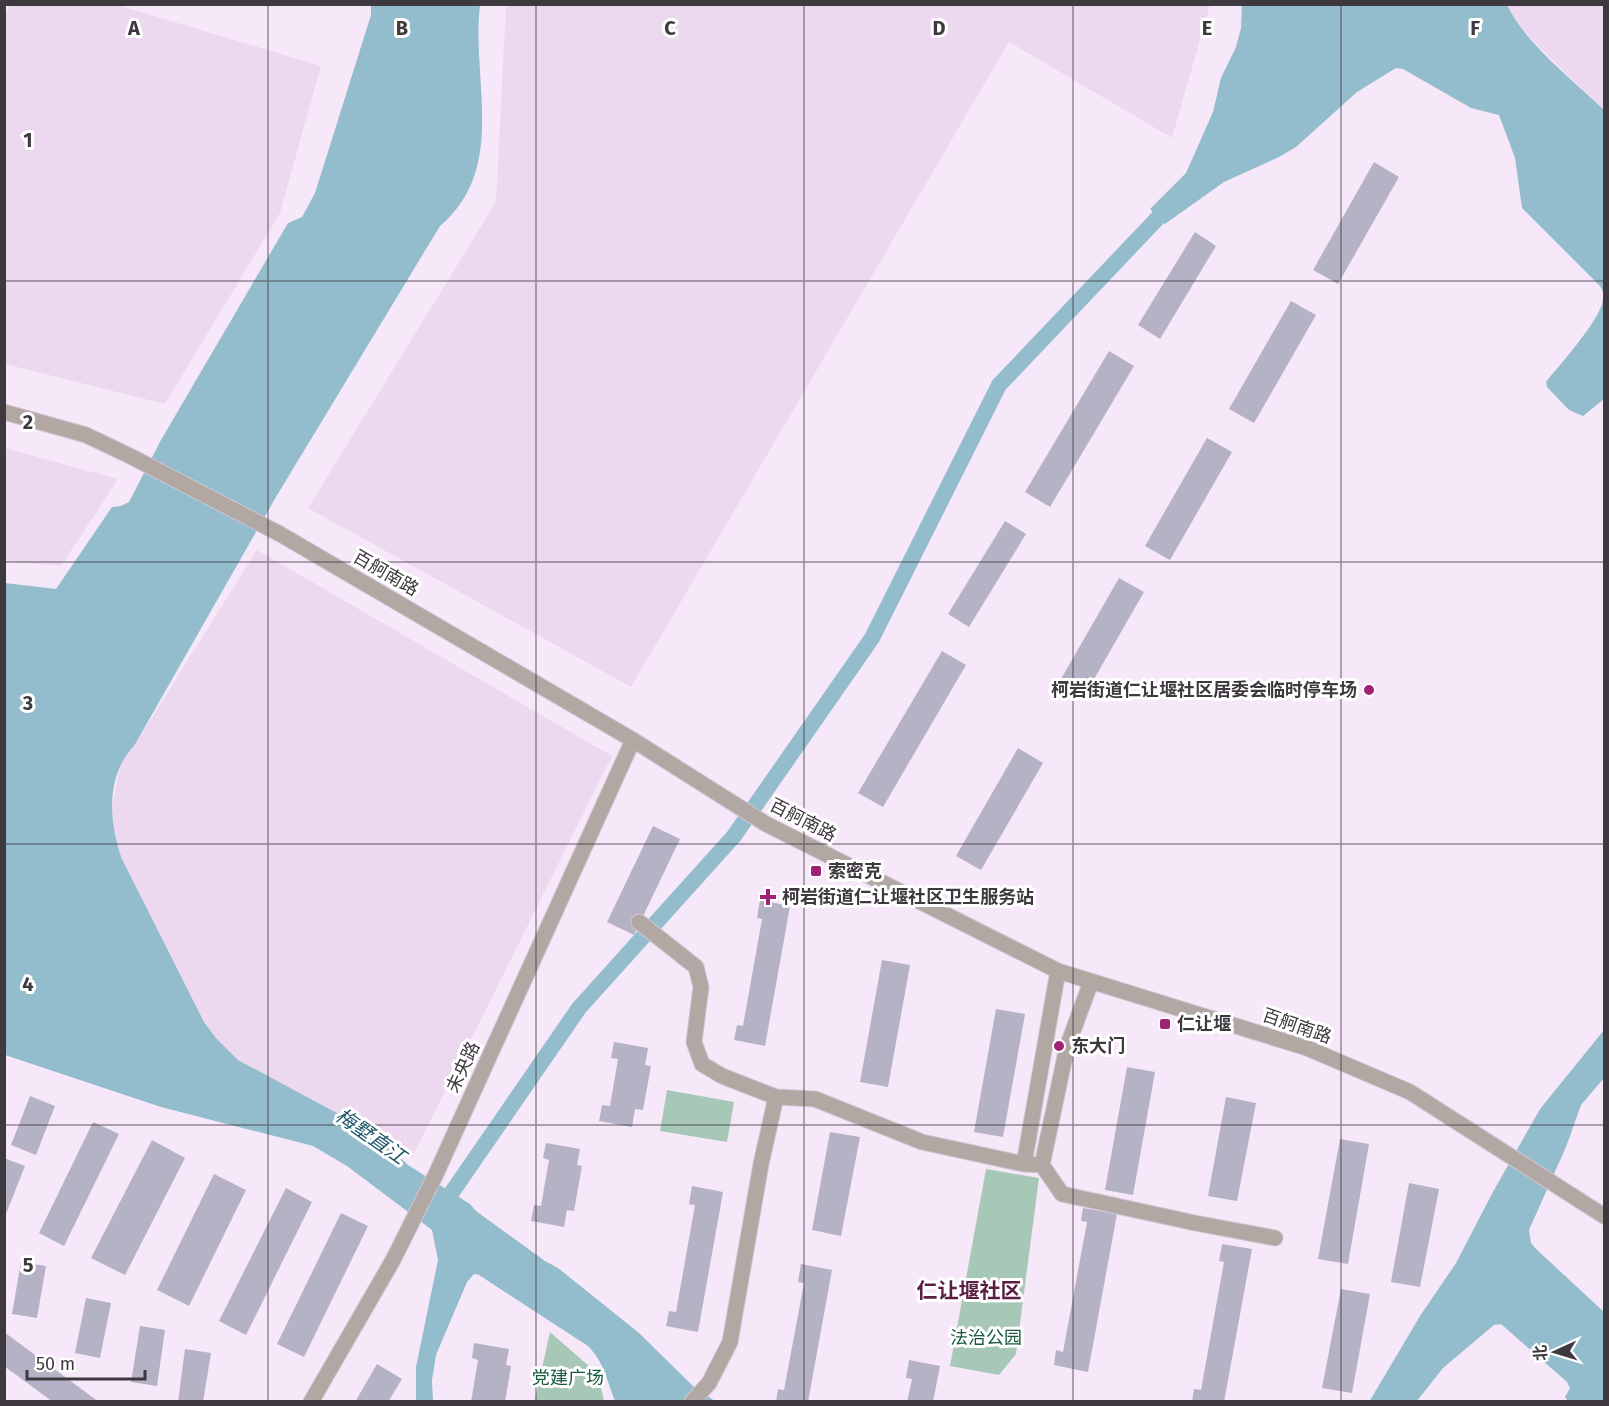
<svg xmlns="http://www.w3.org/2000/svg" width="1609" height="1406" font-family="'Fira Sans','Noto Sans SC',sans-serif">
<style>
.built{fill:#ecd9ef}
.green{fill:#a7c8b6}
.water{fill:#93bdcc}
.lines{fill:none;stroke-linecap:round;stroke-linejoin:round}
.canal{stroke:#93bdcc;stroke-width:16}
.building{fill:#b4b2c4}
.minor-casing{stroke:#d2c5d4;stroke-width:17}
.tertiary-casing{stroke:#d2c5d4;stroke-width:17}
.minor{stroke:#b1a8a4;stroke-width:15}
.tertiary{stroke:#b1a8a4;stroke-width:15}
.grid{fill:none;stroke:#3e393f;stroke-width:1.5;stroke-opacity:0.55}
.poi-dot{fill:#a12275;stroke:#fff;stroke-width:2}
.labels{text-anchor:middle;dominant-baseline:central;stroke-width:6;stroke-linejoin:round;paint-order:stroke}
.street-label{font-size:18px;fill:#3e393f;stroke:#fff}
.poi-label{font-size:18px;font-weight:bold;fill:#3e393f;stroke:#fff;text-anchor:start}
.park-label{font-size:18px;fill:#18593d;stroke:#fff}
.water-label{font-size:20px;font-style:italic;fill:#1e5667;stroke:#fff}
.quarter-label{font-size:21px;font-weight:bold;fill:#5b1e43;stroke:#fff}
.grid-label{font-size:20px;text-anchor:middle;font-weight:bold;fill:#3e393f;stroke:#fff;stroke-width:6;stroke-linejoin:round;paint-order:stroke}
</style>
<rect width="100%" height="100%" fill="#f7e8f9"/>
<path class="built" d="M9,5H118L321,66L280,213L165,404L5,364L4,20Z
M506,5V4L1210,5L1172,138L1009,42L631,687L308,508L496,202Z
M1507,5H1604V110L1544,52L1515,21Z
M4,448L118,479L61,566L5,561Z
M257,550L612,756L412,1158L374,1133L238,1060L216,1038L204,1022L122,859L116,841L112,821L113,801L121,762L134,746Z"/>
<path class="green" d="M667,1090L734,1102L727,1142L660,1131Z
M986,1169L1039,1178L1016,1354L999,1375L950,1366Z
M550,1332L598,1374L604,1401L535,1400Z"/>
<path class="water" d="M371,5H480C471,81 508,168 440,226L276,497L134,746C105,776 109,823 122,859L204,1022L216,1038L238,1060L374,1133L408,1165L470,1204L476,1211L545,1261L558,1268L639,1333L695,1388L715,1401H615C607,1381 604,1362 588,1346L479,1275L474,1274L467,1282L436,1355L432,1380L433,1401H416V1367L438,1260L432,1230L347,1166L313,1146L161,1107L5,1055V583L56,589L112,507L121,506L129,502L161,440L288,223L302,217L315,193L371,15Z
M1242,5H1507C1526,44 1572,79 1604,110V399L1583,416L1569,410L1547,387L1546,382C1561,363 1595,326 1602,304C1604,297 1604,292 1600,286L1522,208L1515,158L1499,115L1471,108L1403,69L1396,68L1357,92L1296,147L1279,157L1224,182L1165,224L1150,209L1186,173L1213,112L1221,78L1236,47L1241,28Z
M1604,1030V1078L1581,1105L1566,1147L1529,1230L1531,1243L1535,1248L1604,1312V1400L1568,1401L1565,1397L1570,1388L1567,1382L1501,1324L1494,1325L1443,1368L1417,1401L1369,1402L1420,1316L1456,1263L1494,1190L1540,1109Z"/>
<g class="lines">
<path class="canal" d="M439,1211L579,1008L734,836L872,638L999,385L1173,202"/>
</g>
<path class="building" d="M1374,162L1399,177L1338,284L1313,270Z
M1195,232L1216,246L1160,339L1138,325Z
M1291,301L1316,315L1254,423L1229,409Z
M1109,351L1134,366L1050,507L1025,492Z
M1207,438L1232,452L1170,560L1145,546Z
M1005,521L1026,534L969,627L948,614Z
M1119,578L1144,592L1082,700L1057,686Z
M942,651L966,665L883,807L858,793Z
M1018,748L1043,763L981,870L956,856Z
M653,826L680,839L634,935L607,922Z
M760,900L790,906L765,1046L734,1040L737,1025L743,1026L762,919L757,918Z
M882,960L910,965L888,1087L860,1082Z
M996,1009L1025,1014L1003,1137L974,1132Z
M1039,1037L1082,1046L1080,1055L1037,1046Z
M614,1042L648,1048L645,1065L651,1066L643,1110L635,1109L632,1127L599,1121L602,1105L610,1106L618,1059L611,1058Z
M1127,1067L1155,1072L1133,1195L1105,1190Z
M30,1096L55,1106L36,1155L11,1145Z
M1226,1097L1256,1103L1237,1201L1208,1196Z
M93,1122L119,1134L64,1246L39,1233Z
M830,1132L860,1137L841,1236L812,1230Z
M1340,1139L1369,1144L1348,1264L1318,1259Z
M152,1140L185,1158L125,1275L91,1258Z
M546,1143L580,1149L577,1165L582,1166L574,1211L567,1210L564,1227L531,1221L534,1205L541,1206L549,1160L543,1158Z
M4,1158L25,1166L6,1214L4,1213Z
M214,1174L246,1190L189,1306L157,1290Z
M1409,1183L1439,1189L1420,1287L1391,1282Z
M692,1186L723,1192L698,1332L666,1326L669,1311L676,1312L695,1205L689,1204Z
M286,1188L312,1202L246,1335L219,1321Z
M1083,1208L1117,1214L1088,1372L1054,1365L1056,1350L1063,1352L1087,1222L1081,1221Z
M341,1213L368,1226L304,1357L277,1344Z
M1222,1244L1252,1249L1224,1402H1192L1194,1389L1201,1390L1224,1262L1219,1261Z
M21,1262L46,1266L37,1318L12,1314Z
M801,1264L832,1270L808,1402H776L778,1389L784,1390L804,1283L798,1282Z
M1341,1289L1370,1294L1352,1393L1322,1388Z
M86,1298L111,1303L100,1358L75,1353Z
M140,1326L165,1330L157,1386L131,1382Z
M4,1332L99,1402H53L4,1366Z
M474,1343L509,1349L506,1365L511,1366L505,1402H471L478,1360L472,1358Z
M185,1349L211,1353L203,1402H178Z
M909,1360L940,1366L933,1402H907L912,1379L906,1378Z
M377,1364L402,1379L388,1402H355Z"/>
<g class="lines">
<defs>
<path id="minor" d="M639,922L696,967L701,987L694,1042L702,1064L722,1076L776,1097L815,1099L922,1142L1024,1164L1042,1165L1062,1194L1195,1223L1275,1238
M1024,1164L1058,971
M1042,1165L1067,1047L1091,982
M311,1402L393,1260L436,1174L633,740
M692,1402L709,1383L730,1342L761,1164L776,1097"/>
<path id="tertiary" d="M4,412L86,435L130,456L280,534L633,740L766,824L1058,971L1307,1048L1410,1092L1604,1216"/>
</defs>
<use href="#minor" class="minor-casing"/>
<use href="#tertiary" class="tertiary-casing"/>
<use href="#minor" class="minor"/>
<use href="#tertiary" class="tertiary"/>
</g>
<path class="grid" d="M268,4V1402M536,4V1402M804,4V1402M1073,4V1402M1341,4V1402M4,281H1604M4,562H1604M4,844H1604M4,1125H1604"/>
<g class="poi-dot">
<circle cx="1369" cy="690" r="6"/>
<rect x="810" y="865" width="12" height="12" rx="3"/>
<path d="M765 888h6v6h6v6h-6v6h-6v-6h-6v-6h6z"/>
<rect x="1159" y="1018" width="12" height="12" rx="3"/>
<circle cx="1059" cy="1046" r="6"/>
</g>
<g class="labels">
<g class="street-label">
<text transform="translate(386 573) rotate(30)">百舸南路</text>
<text transform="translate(803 820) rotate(27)">百舸南路</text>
<text transform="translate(1297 1026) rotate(19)">百舸南路</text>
<text transform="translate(463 1067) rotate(-65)">未央路</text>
</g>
<g class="poi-label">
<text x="1357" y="690" text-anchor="end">柯岩街道仁让堰社区居委会临时停车场</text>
<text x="828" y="871">索密克</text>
<text x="782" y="897">柯岩街道仁让堰社区卫生服务站</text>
<text x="1177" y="1024">仁让堰</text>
<text x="1071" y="1046">东大门</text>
</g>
<g class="park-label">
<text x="986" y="1338">法治公园</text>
<text x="568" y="1378">党建广场</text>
</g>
<g class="water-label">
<text transform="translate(371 1136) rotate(35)">梅墅直江</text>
</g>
<g class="quarter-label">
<text x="969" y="1291">仁让堰社区</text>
</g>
</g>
<g class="grid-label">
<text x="134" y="35">A</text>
<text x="402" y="35">B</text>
<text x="670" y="35">C</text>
<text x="939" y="35">D</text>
<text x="1207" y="35">E</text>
<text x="1475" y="35">F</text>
<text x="28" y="147">1</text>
<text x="28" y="429">2</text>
<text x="28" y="710">3</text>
<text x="28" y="991">4</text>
<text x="28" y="1272">5</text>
</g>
<rect width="1609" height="1406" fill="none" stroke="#3e393f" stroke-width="12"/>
<g transform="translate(1555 1352) rotate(266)" stroke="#ffffff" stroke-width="4.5" paint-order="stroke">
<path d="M0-4.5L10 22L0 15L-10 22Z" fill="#3e393f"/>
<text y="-9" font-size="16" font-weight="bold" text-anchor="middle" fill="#3e393f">北</text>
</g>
<path d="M27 1370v9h118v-9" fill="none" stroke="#3e393f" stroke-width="3"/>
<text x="36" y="1370" font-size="18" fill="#3e393f" stroke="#ffffff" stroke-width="4.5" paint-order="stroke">50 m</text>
</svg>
